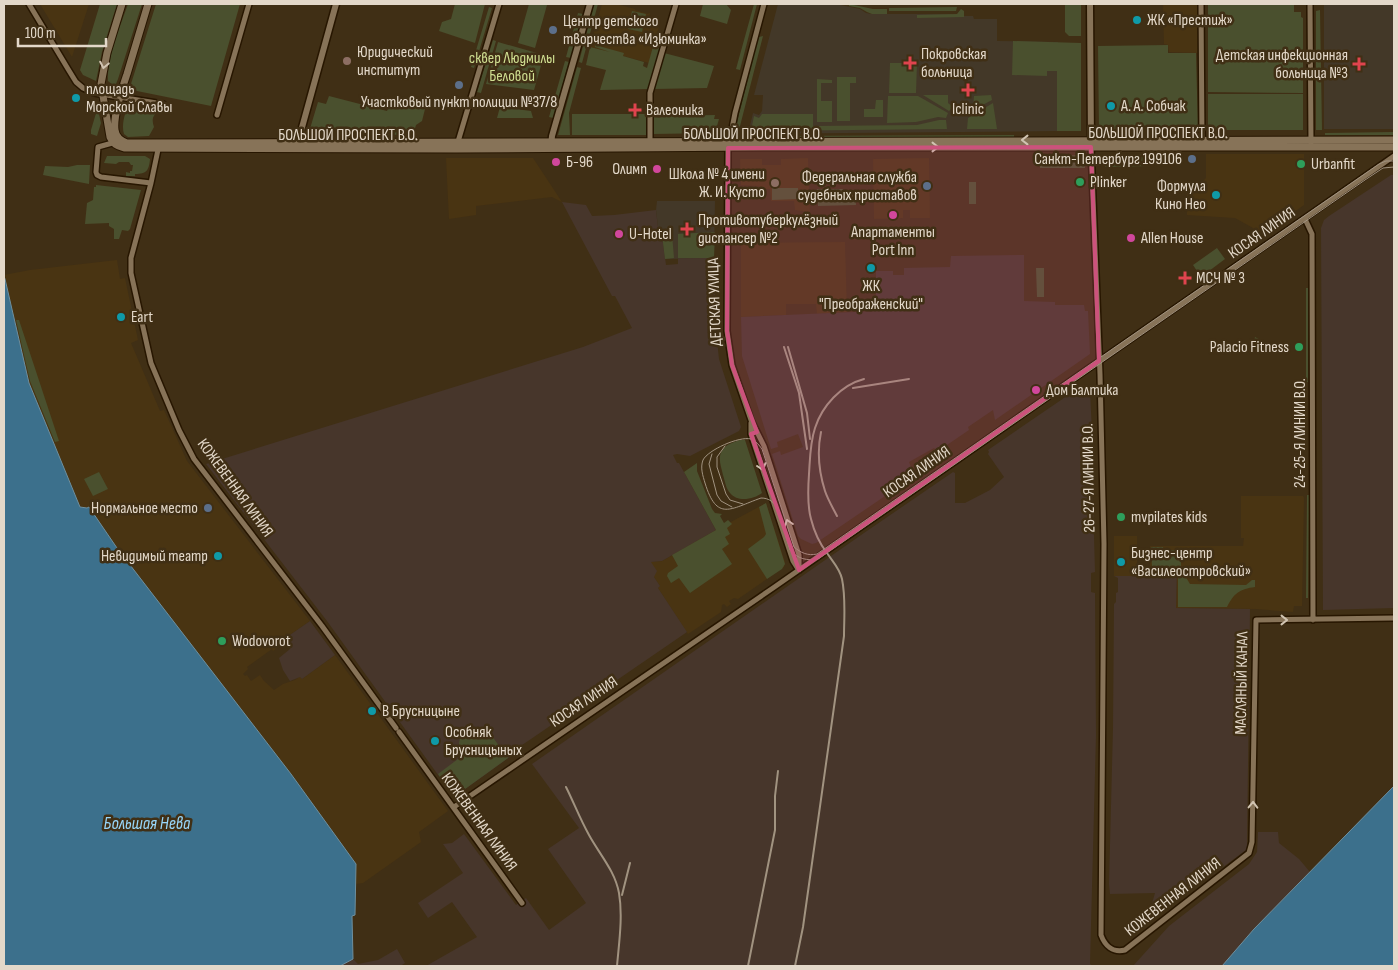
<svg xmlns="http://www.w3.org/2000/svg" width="1398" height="970" font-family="'Sofia Sans Condensed',sans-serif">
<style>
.built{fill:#493412}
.industrial{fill:#47362b}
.medical{fill:#433828}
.green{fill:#4a502e}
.water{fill:#3c708c;stroke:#6e8f9e}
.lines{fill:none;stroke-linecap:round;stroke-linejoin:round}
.minor-casing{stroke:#271600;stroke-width:8}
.tertiary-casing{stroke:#271600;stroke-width:9}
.secondary-casing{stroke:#271600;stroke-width:9}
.minor{stroke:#877358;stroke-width:5}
.tertiary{stroke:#877358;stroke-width:6}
.secondary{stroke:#877358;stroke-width:7}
.tram{stroke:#a19380;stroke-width:1}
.rail{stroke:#a19380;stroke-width:2}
.oneway{stroke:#d1c4b2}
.marked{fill:#cc527c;fill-opacity:0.2;stroke:#cc527c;stroke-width:4;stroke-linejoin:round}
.culture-dot{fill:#0f9aa8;stroke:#402f15;stroke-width:2}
.service-dot{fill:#5c6f8a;stroke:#402f15;stroke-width:2}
.education-dot{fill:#8d6e63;stroke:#402f15;stroke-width:2}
.health-dot{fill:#e0444e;stroke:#402f15;stroke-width:2}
.hotel-dot{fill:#d1479c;stroke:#402f15;stroke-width:2}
.leisure-dot{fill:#2e9e5b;stroke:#402f15;stroke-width:2}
.labels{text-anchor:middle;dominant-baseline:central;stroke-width:5;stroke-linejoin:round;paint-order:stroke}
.poi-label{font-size:16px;fill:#e3d8c9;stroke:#402f15;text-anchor:start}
.park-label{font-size:16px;fill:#cfde91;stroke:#402f15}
.street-label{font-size:16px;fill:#e3d8c9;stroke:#402f15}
.water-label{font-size:18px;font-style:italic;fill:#97d6f9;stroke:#402f15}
</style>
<rect width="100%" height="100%" fill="#402f15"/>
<path class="built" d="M40,4H89L72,57Z
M602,4H616L635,9V10L648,14L649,13H650L649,19L660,23L649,63L590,47Z
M1163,4H1198L1199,53L1169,52L1168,45L1164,44Z
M1206,154H1304V205L1260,236L1253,228L1235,218L1187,215V187L1198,186L1206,178Z
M446,158H533L562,202L552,197L476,206V215L449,219Z
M808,158L810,212L795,210L794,201H771L770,189H759V186L741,185L740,159H762V165H781V159Z
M929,158L930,218H910V210H903V218L874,219L873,159Z
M845,242L847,312L817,314L816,304H786V315L741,317V243Z
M117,260L120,279L125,278L138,340L131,343L160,411L164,410L187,461L310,621L284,639L286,642L273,651L272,649L247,667L248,669L243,674L245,676L247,675L251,681L260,675L264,681L274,690L283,684L295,680L300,676L302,679L335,655L448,811L419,832L421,842L363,883L356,884V864L291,774L230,695L157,602L117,548L89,507L87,508L80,507L29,383L4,275L30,270Z
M1241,496H1303L1304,498L1302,606H1294L1293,612L1256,609L1176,608L1177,569L1150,568V546H1243L1244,538H1241Z
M766,503L785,562L784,567L738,599L734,598L729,601L731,604L727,607L724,604L722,605L721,612L688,634L658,588L660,586L654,577L650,562L662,561L716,530Z
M1114,536H1137V576H1114Z"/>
<path class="industrial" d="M1391,175H1394V608L1323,610L1321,228L1324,220L1329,216Z
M562,202L586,205L592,216L614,215L656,210L659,235H662L666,265L678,264V258H714L716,331L719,359L741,427L739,431L690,456L677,454L673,455L677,463H679L716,530L662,561L651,562L657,571L654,577L660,586L658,588L687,632L531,739L513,751L514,754L454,797L327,621L206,464L583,347L632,328L615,296H612Z
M1024,255V301L1055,302V305H1084L1085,311H1088L1090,354L995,420L993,410L968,427L969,430L944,447L943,445L936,450L934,448L909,462L912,470L916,475L816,543L812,544L801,539L798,536L772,454L780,451L781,455L803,447L798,434L777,442L778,447L771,449L742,356L741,317L876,311V271H893V275H904V268L950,267L951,256Z
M1083,385L1090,391L1093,452L1089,453V464H1092L1095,572L1091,573V592L1095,593L1096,735L1090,964L1093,966H426L477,937L452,902L428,918L418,903L463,873L443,844L452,843L464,834L516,905L526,898L549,930L586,903L548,849L579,828L532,764L864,533L953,472L955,473V503H965L990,490L1004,477L988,454L989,452L988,450Z
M1150,568L1177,569L1176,608L1250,609L1247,847L1246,850L1207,879L1188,888L1187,893L1157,915L1151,907L1155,893L1110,894L1109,884L1113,728L1114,604L1116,602V593L1118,592V578L1114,576H1137V571H1150Z
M310,621L335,655L302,679L300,677L290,681L283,670L279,658L290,649L284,639Z
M1258,832H1278L1279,843L1299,859L1310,872L1254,929L1222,966H1133L1169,926L1249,864L1257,852Z
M397,949L405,963L402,965V966H340L353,959L358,964L378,960Z"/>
<path class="medical" d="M778,4H836L860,9L866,13L872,14H952V16H973L974,19H997V41L1058,42L1057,131L748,134L753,113L759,115L762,111L763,95H754Z
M1324,4H1394V129H1324Z
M657,201H715L714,258L665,259L662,235H659L656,210Z"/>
<path class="green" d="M100,4H117L102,52L96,81L83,75L80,70Z
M128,4H142L118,79L116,84L113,85L108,81C107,57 120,27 128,4Z
M156,4H240L211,106L132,90L130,87Z
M455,4H485L475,43L439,31L442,22L451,19Z
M529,4L547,5L535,48L518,43Z
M594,4H598L582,63L579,62Z
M703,4H726L731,10L727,24L700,16Z
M754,4H757L740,70L736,69Z
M849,4L873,9H887V14H872L867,12L860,8L849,6Z
M1065,4H1081V36H1069L1065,32Z
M1208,4H1294V12H1301V17L1303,18V93L1208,92Z
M489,7L492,8L474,68L471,67Z
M957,7L956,11H889V8Z
M961,9L964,11V17L917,18V15L957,14Z
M1320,10L1322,130H1316V11Z
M632,11L646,14L642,32L628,29Z
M578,13L583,14L571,58L566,57Z
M656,36L661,43L648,89L600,90L606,70L586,65L590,47L610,52L595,47V45L624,53L623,56L644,62L643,66L647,68Z
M763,36L739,130H735L757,43L759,37Z
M493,40L496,41L481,93L477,92Z
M1013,41L1081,43V131H1057V71H1047V76L1012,75Z
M498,42L544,55L534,90L486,84Z
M1168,45V53H1196L1198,131H1099L1098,46Z
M664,53L714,66L707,88L654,89Z
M565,61L569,62L553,118L549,117Z
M890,63H917L916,93H889Z
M577,67L581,68L569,113L570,135H558Z
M837,77H856V83H850V121H837Z
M817,79L832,80V83H821V101H832V122H817Z
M1208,94H1303V130H1208Z
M923,95H948V103L953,107L949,111Z
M991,95L992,100L973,110L974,96Z
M329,96L387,111L391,100L427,101L422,121L416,125L413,135L340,134L339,138H313L309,132L318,102L326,104Z
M888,96H918L948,113L946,118L938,117L916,122L887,123Z
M876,100H883V117H864V109H875Z
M132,102H137L162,107V111C153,113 151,119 154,127L149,136L128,137L124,134C121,125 125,109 132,102Z
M993,103L997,129H967L968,118Z
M500,107L531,111L533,118H497Z
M97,110H98L101,123L97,136L91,134V130Z
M572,114H647V135H572Z
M762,114H813V126L917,125L939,120H946L947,129L751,131L754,116L759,118Z
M715,115L714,119H719L715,133L653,134V116Z
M1394,132V135H1325V133Z
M1014,135V138H772V136Z
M1154,154V166L1105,167V155Z
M1085,155V168H1040V156Z
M107,156H145L150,159C149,170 147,174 135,174V176H126V172L130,173V171H132L133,165H131L129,162H119L116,164L104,163Z
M77,165H90L89,184L43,175L45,166L68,167Z
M969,182H976V204H969Z
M96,185L141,190L130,229L128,231L122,230L119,239H114V229L109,226V223L85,224L87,203L93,200L94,187H96Z
M772,188H798V199L772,200Z
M817,189H843V192H855L856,205L818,206Z
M715,232L714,258H678V234Z
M672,234L674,258L665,259L662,235Z
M1217,248L1225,259L1201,277L1193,265Z
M1036,268H1044V297H1037Z
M1306,288H1308V382H1306Z
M16,320H19L59,441L55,442L30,381Z
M1255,337L1276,348L1278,352H1266L1253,346Z
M740,440H745L762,493C754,499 738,503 730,493C726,489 725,481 723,475C721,466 717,457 723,449C727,444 734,442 740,440Z
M697,463V471L712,509L715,513L722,514L720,516L724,523L728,520L732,524L727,528L730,534L725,537L729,544L722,549L732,564L690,593L679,578L671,583L667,576L668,573L678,566L672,555L716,530L684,472Z
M99,472L108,489L93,496L84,479Z
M1307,495H1309L1308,598H1306Z
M766,503L785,564L782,569L767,579L748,549L764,537L766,534L759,507Z
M1151,547H1163V550H1185C1185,554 1182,558 1181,562C1180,570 1186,577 1190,584L1246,585L1252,580H1255V587C1240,589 1234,593 1227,607H1178V567H1152Z
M486,728L508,758L454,797L438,774L462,756L457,749L459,747C459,742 459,737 465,734L472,737Z"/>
<path class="water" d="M4,276L5,279L29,383L80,507L87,508L89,507L117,548L291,774L356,864L355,915L352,916L353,959L340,966H4Z
M1394,786V966H1222L1254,929Z"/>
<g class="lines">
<defs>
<path id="minor" d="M29,4L68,69L76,82L83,88L94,93L163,104
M1201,4L1202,140
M1310,4L1311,143
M217,115L249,4
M650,141V93L676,4
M116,142L98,147L96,172L97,175L101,177L151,183
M729,144L735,113L764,4
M159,145L151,183L131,258V273L151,363L179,430L194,459L322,626L396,728
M457,145L499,4
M1091,147L1100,374L1104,544L1101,935C1105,946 1113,953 1125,950L1249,853L1252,842L1256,620L1394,618
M728,148L727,331L732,365L751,420L764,446L799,555V570
M1305,219L1312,234L1313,620
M751,423V434L793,561L798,569
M399,732L522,903
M454,807L773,588L1394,156"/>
<path id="tertiary" d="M1090,4L1091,145
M298,147V142L336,4
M551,147L552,136L590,4"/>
<path id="secondary" d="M122,4L107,53L101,84L110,137C113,144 117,146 124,148L456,149L771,147H1394
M148,4C141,27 134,50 127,74C122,89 113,115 115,130C116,138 121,141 127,143L1394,140"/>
</defs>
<use href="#minor" class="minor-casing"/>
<use href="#tertiary" class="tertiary-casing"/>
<use href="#secondary" class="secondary-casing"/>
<use href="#minor" class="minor"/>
<use href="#tertiary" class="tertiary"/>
<use href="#secondary" class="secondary"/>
<path class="tram" d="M1394,161H1386L1379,164L817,554C808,556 801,553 794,547L762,449C759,445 756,441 751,439C739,436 708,450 703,460C700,468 703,476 705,483C717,522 730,509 761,498C769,498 774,502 778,509L790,550C798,559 807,561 818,559L1365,180L1383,168L1394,167
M725,446L717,457V467L726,494L730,500L743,504
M712,454L709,464L717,495L721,501L732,507"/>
<path class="rail" d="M784,347L799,393L807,449
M788,347L807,413L810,439
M853,388L909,379
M821,432C817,451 819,472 825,491C828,500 833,508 837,516
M566,787C574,803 580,819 589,835C600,855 615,871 619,893C623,916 619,943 617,966
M622,895L630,863
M748,966L775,830V796L778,771
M795,966L803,927L844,636C844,618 846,598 842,579C840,569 833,562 827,553C820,544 814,531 811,519C807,505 808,488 809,474C810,459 810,443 815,428C822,406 841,385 864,379"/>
</g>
<defs><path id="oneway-chevron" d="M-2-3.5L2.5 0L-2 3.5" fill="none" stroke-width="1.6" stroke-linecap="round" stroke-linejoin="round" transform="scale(1.25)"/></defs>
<g class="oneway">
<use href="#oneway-chevron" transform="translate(104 65) rotate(101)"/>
<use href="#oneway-chevron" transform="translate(1025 140) rotate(180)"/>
<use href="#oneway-chevron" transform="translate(935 147)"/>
<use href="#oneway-chevron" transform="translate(762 467) rotate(72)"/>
<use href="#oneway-chevron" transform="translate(788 523) rotate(-108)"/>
<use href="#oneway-chevron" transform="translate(1284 620)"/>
<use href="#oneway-chevron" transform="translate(1253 805) rotate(-89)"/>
</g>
<path class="marked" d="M1091,147L1099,361L799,570L751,434L757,432L732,365L727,331L728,148Z"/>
<g class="culture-dot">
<circle cx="1137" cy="20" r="5"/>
<circle cx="76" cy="98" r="5"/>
<circle cx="1111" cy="106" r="5"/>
<circle cx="1216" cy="195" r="5"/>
<circle cx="871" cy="268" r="5"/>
<circle cx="121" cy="317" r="5"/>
<circle cx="218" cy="556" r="5"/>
<circle cx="1121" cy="562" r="5"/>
<circle cx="372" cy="711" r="5"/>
<circle cx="435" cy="741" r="5"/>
</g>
<g class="service-dot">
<circle cx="553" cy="30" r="5"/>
<circle cx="459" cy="85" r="5"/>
<circle cx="1192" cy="159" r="5"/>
<circle cx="927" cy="186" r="5"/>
<circle cx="208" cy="508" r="5"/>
</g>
<g class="education-dot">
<circle cx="347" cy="61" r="5"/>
<circle cx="775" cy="183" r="5"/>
</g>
<g class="health-dot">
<path d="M907.5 55.5h5v5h5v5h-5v5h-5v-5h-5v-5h5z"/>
<path d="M1356.5 56.5h5v5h5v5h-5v5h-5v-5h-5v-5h5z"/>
<path d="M965.5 82.5h5v5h5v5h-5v5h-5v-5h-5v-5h5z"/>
<path d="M632.5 102.5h5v5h5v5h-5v5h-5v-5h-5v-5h5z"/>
<path d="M684.5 221.5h5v5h5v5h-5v5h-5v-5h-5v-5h5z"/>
<path d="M1182.5 270.5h5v5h5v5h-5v5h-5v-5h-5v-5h5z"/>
</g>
<g class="hotel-dot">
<circle cx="556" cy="162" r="5"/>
<circle cx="657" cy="169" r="5"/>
<circle cx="893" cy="215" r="5"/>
<circle cx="619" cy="234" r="5"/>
<circle cx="1131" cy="238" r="5"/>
<circle cx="1036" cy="390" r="5"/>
</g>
<g class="leisure-dot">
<circle cx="1301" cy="164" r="5"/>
<circle cx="1080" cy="182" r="5"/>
<circle cx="1299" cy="347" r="5"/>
<circle cx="1121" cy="517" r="5"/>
<circle cx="222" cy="641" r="5"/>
</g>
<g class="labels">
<g class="poi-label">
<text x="1147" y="20">ЖК «Престиж»</text>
<text x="563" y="21">Центр детского<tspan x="563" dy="18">творчества «Изюминка»</tspan></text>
<text x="357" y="52">Юридический<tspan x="357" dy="18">институт</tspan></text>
<text x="921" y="54">Покровская<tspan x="921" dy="18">больница</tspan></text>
<text x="1348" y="55" text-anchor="end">Детская инфекционная<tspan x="1348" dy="18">больница №3</tspan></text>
<text x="86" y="89">площадь<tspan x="86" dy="18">Морской Славы</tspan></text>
<text x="459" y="102" text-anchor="middle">Участковый пункт полиции №37/8</text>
<text x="1121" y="106">А. А. Собчак</text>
<text x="968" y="109" text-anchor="middle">Iclinic</text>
<text x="646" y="110">Валеоника</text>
<text x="1182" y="159" text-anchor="end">Санкт-Петербург 199106</text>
<text x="566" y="162">Б-96</text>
<text x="1311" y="164">Urbanfit</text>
<text x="647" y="169" text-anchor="end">Олимп</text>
<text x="765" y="174" text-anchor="end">Школа № 4 имени<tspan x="765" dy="18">Ж. И. Кусто</tspan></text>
<text x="917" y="177" text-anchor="end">Федеральная служба<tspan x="917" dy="18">судебных приставов</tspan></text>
<text x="1090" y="182">Plinker</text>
<text x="1206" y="186" text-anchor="end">Формула<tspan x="1206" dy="18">Кино Нео</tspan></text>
<text x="698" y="220">Противотуберкулёзный<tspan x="698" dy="18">диспансер №2</tspan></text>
<text x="893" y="232" text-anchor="middle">Апартаменты<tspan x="893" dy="18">Port Inn</tspan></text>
<text x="629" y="234">U-Hotel</text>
<text x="1141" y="238">Allen House</text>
<text x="1196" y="278">МСЧ № 3</text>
<text x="871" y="286" text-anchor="middle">ЖК<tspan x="871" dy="18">"Преображенский"</tspan></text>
<text x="131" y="317">Eart</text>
<text x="1289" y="347" text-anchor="end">Palacio Fitness</text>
<text x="1046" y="390">Дом Балтика</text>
<text x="198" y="508" text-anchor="end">Нормальное место</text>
<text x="1131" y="517">mvpilates kids</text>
<text x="1131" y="553">Бизнес-центр<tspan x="1131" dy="18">«Василеостровский»</tspan></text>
<text x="208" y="556" text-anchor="end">Невидимый театр</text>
<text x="232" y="641">Wodovorot</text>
<text x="382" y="711">В Брусницыне</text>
<text x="445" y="732">Особняк<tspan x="445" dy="18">Брусницыных</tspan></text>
</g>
<g class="park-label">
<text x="512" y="58">сквер Людмилы<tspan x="512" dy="18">Беловой</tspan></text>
</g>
<g class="street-label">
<text x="1158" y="133">БОЛЬШОЙ ПРОСПЕКТ В.О.</text>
<text x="753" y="134">БОЛЬШОЙ ПРОСПЕКТ В.О.</text>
<text x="348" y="135">БОЛЬШОЙ ПРОСПЕКТ В.О.</text>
<text transform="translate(1262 233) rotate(-35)">КОСАЯ ЛИНИЯ</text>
<text transform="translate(715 302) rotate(-92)">ДЕТСКАЯ УЛИЦА</text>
<text transform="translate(1300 433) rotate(-90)">24-25-Я ЛИНИИ В.О.</text>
<text transform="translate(917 472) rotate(-35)">КОСАЯ ЛИНИЯ</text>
<text transform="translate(1089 478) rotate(-91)">26-27-Я ЛИНИИ В.О.</text>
<text transform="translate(235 488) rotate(54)">КОЖЕВЕННАЯ ЛИНИЯ</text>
<text transform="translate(1242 683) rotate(-89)">МАСЛЯНЫЙ КАНАЛ</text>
<text transform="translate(584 702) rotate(-34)">КОСАЯ ЛИНИЯ</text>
<text transform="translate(479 822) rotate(54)">КОЖЕВЕННАЯ ЛИНИЯ</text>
<text transform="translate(1173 897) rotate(-38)">КОЖЕВЕННАЯ ЛИНИЯ</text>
</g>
<g class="water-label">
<text x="147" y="823">Большая Нева</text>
</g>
</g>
<rect width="1398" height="970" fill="none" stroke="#e3d8c9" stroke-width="10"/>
<path d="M18 38v8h88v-8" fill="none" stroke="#e3d8c9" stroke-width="2.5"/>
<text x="25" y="38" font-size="15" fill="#e3d8c9" stroke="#402f15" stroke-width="4" paint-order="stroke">100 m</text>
</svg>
